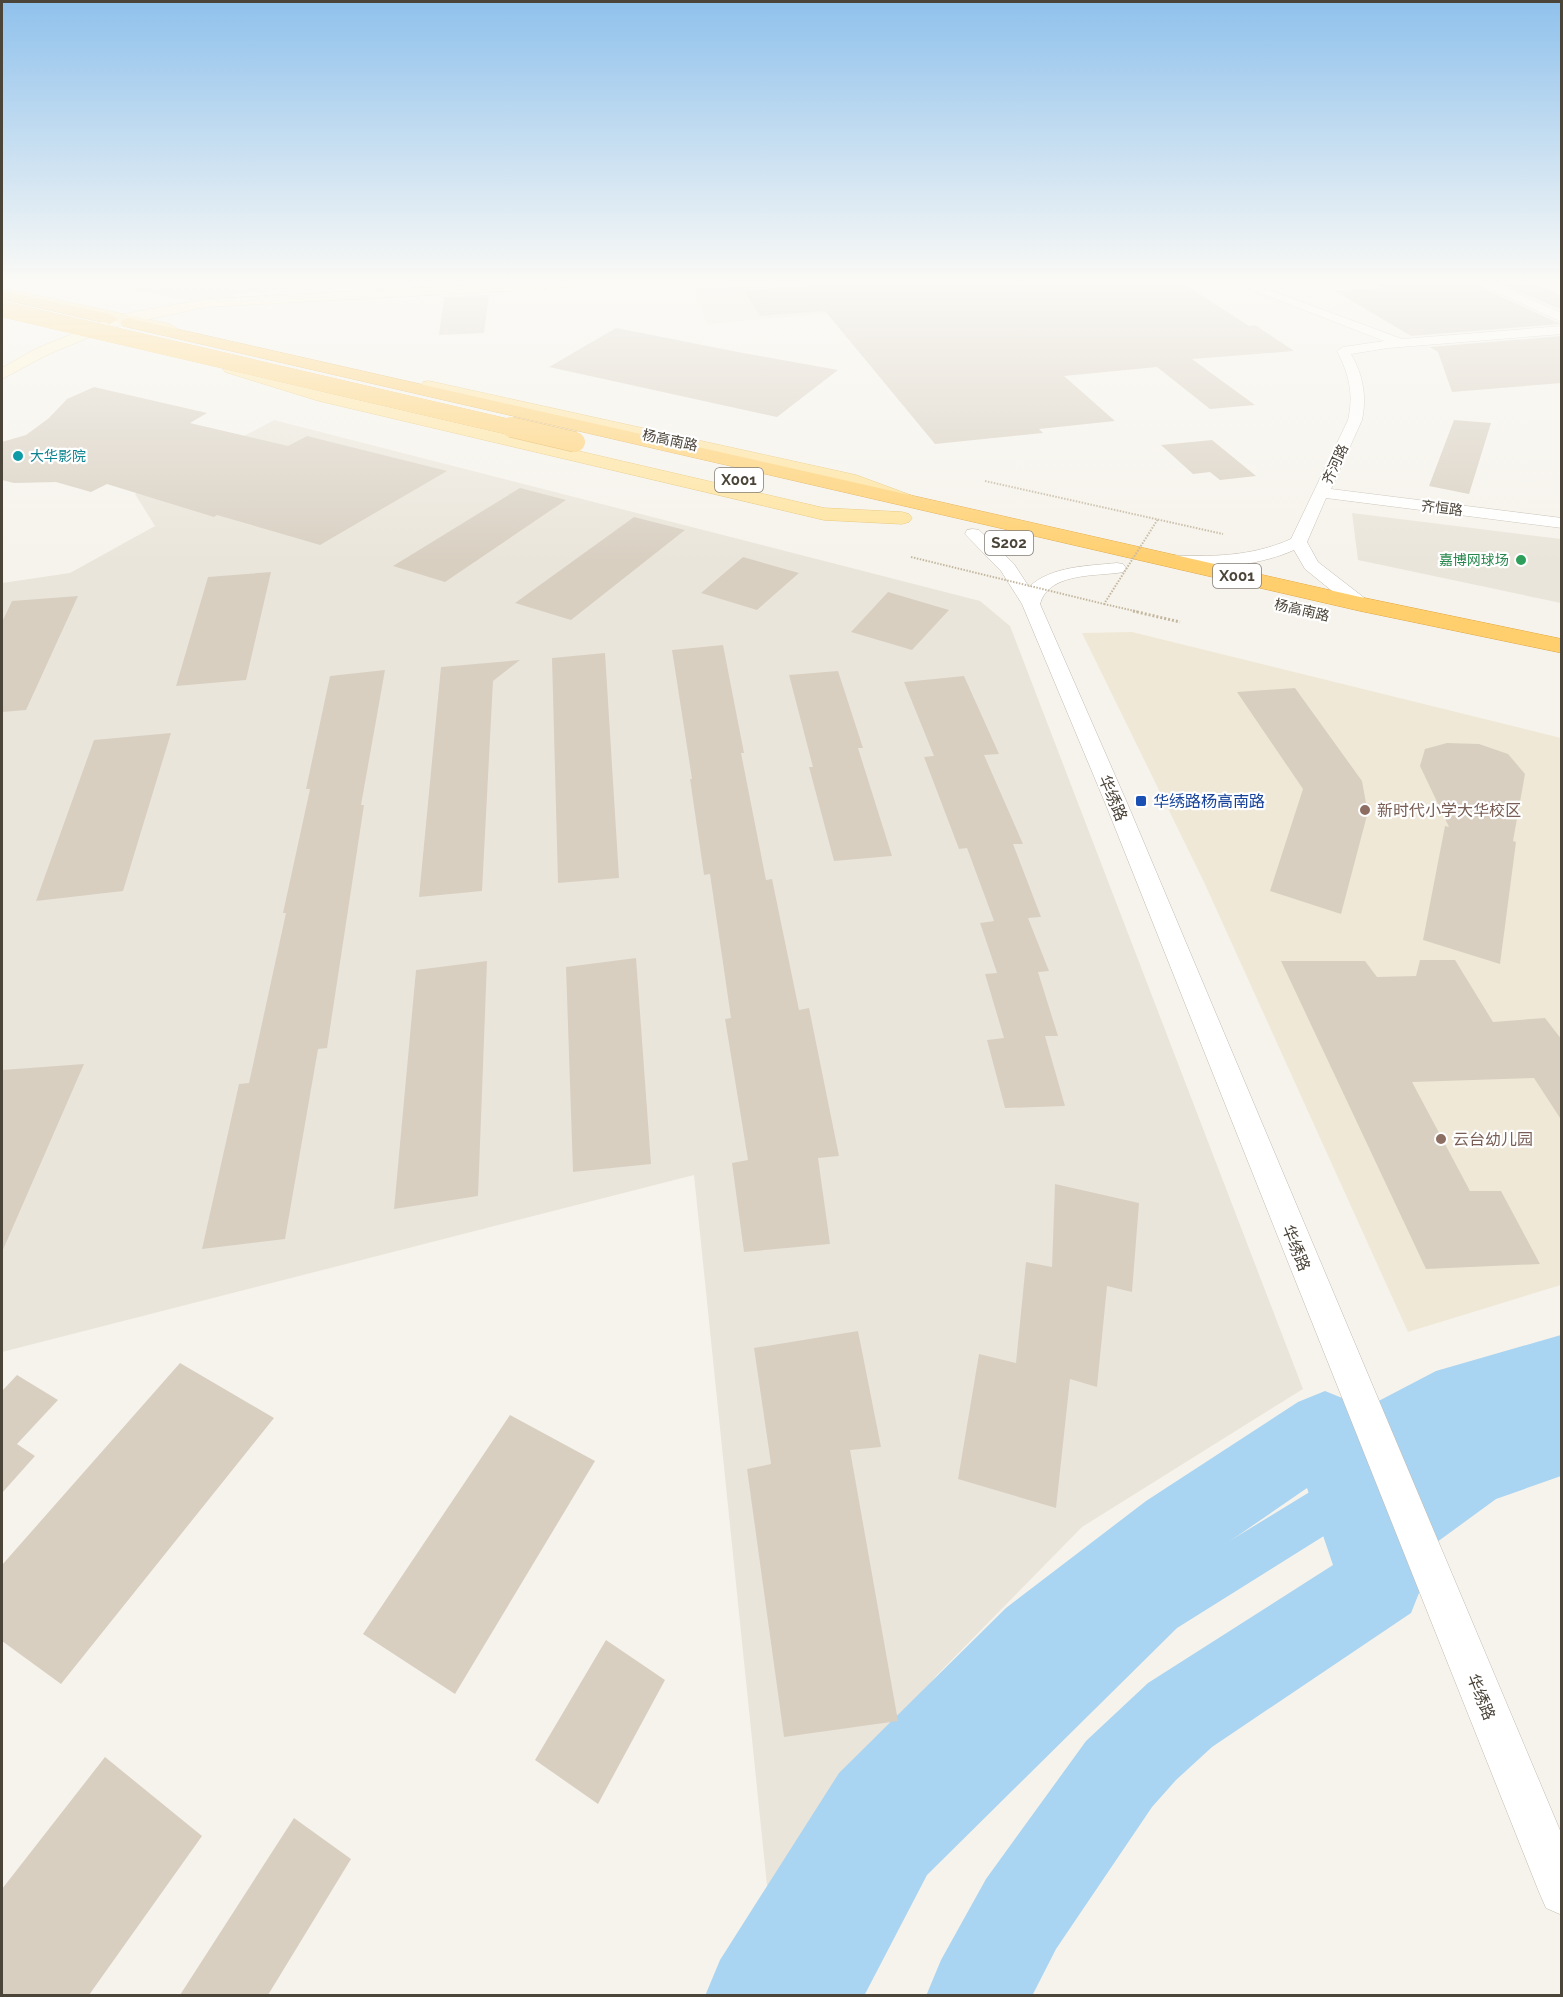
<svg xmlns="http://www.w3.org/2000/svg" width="1563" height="1997" font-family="Raleway,'Noto Sans SC',sans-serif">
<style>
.residential{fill:#eae5da}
.education{fill:#efe8d6}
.water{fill:#a9d4f2}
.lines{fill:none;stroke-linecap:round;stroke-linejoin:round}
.canal{fill:#a9d4f2;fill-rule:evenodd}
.river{fill:#a9d4f2;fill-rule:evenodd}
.building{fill:#d8cfc1}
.street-casing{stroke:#c2bbae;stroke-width:1}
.secondary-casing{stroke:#d6c79b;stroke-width:1}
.primary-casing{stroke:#e6c16a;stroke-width:1}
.highway-casing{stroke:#e0a43c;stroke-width:1}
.path-far1{stroke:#c4b79f;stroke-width:2;stroke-dasharray:1.5 1.5;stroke-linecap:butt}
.path{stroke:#c4b79f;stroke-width:3;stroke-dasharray:2 2;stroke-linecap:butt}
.street{fill:#fff;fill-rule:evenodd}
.secondary{fill:#fff3cd;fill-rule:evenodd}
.primary{fill:#ffe39c;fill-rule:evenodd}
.highway{fill:#ffcf6e;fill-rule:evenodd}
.highway-bridge-far1-casing{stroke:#e0a43c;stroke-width:16;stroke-linecap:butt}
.highway-bridge-casing{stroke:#e0a43c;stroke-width:21;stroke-linecap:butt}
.path-bridge{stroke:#c4b79f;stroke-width:2;stroke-dasharray:1.5 1.5;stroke-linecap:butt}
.highway-bridge-far1{stroke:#ffcf6e;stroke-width:16}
.highway-bridge{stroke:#ffcf6e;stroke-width:20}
.culture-dot{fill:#0f9aa8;stroke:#fff;stroke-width:2}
.leisure-dot{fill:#2e9e5b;stroke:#fff;stroke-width:2}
.transit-dot{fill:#1a4fb4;stroke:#fff;stroke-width:2}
.education-dot{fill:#8d6e63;stroke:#fff;stroke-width:2}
.labels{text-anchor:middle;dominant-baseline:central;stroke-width:4.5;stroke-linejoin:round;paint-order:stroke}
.far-street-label{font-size:14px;fill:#4b4439;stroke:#fff}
.far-culture-label{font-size:14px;fill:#0d838f;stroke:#fff;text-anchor:start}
.far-leisure-label{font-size:14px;fill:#27864d;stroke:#fff;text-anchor:end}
.shield{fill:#fff;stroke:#817c74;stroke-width:1.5}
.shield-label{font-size:15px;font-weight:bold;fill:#4b4439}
.street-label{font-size:16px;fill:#4b4439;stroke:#fff}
.transit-label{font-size:16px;fill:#164399;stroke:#fff;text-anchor:start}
.education-label{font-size:16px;fill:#785e54;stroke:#fff;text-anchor:start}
</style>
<rect width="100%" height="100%" fill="#f6f3ec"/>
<path class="residential" d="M115,284H286L287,289L190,300L115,287Z
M274,420L980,601L1010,626L1303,1389L1082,1527L936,1676L768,1895L694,1175L2,1352V583L70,573L155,526L135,494Z
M1352,513L1561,539V603L1358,560Z"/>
<path class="education" d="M783,284H903L923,305L707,324L693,289Z
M1132,632L1561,738V1285L1408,1332L1204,882L1082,633Z"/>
<path class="water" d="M1561,1335V1476L1496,1499L1381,1583L1325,1429L1436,1371Z"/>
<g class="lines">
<path class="canal" d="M1386,1448L1402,1455L1409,1471L1402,1487L1177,1628L927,1875L864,1996H803L811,1975L887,1835L1143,1594L1370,1455Z"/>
<path class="river" d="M1325,1391L1352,1402L1423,1583L1411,1613L1212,1747L1176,1780L1152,1807L1056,1949L1032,1996H926L941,1960L986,1879L1086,1741L1148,1683L1333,1565L1307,1488L1204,1559L1066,1668L905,1839L814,1996H705L720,1960L839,1773L1006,1608L1146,1501L1298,1402Z"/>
</g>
<path class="building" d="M830,284H1178L1187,286L1249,326L1255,325L1294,351L1192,359L1255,405L1210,409L1157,367L1064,376L1115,421L1039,429L1043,433L935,444L825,311L760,316L743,290Z
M1375,284H1480L1482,288L1561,324L1411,336L1335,291L1383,288Z
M1501,284H1535L1562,296V310Z
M489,295L484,333L439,335L444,297Z
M616,328L738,352L838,370L777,417L549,367Z
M1562,336V383L1452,392L1438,352L1430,347Z
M94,387L207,413L190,423L288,446L307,436L447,471L320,545L217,515L214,517L107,484L91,492L56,482L14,483L2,480V442L26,435L49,418L67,399Z
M1454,420L1491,423L1469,494L1429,486Z
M1212,440L1256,476L1220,480L1210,472L1193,474L1161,445Z
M520,488L566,500L445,582L393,566Z
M634,517L685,530L571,620L515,603Z
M743,557L799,573L757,610L701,593Z
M271,572L246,680L176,686L208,577Z
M888,592L949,610L912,650L851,632Z
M78,596L26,710L2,712V622L12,601Z
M723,645L744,753H741L766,880L772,879L799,1010L809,1008L839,1156L818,1158L830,1244L744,1252L732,1163L748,1160L725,1019L731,1018L710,874L704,875L690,779H692L672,650Z
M605,653L619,878L558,883L552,658Z
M520,660L493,681L482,891L419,897L441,667Z
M385,670L361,805H364L327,1048L318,1049L285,1239L202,1249L239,1084L249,1083L286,913H283L310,789H306L330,676Z
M838,671L863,748H858L892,856L834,861L809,767H813L789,675Z
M964,676L999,754L984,755L1023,844H1013L1041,917L1028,918L1049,971L1038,972L1058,1036H1045L1065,1106L1005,1108L987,1040L1004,1038L985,974L997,973L980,923L994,921L967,848L959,849L924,757L934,756L904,682Z
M1295,688L1362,781L1366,803L1370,804L1341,914L1270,891L1303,789L1237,692Z
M171,733L123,891L36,901L94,740Z
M1447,743L1479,744L1508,754L1525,774L1513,841L1516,842L1500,964L1423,940L1445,826L1449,827L1420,766L1425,749Z
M636,958L651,1164L573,1172L566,967Z
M1420,960H1455L1493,1022L1545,1018L1562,1040V1121L1534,1078L1412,1082L1470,1191H1501L1540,1264L1426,1269L1281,961H1365L1377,977L1416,976Z
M487,961L478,1196L394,1209L416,970Z
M84,1064L2,1252V1070Z
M1055,1184L1139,1203L1132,1292L1107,1286L1097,1387L1070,1379L1056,1508L958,1479L979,1354L1016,1363L1026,1262L1052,1267Z
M858,1331L881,1447L850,1450L898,1721L784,1737L747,1469L771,1464L754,1348Z
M180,1363L274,1418L61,1684L2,1641V1565Z
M17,1375L58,1400L17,1444L35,1456L2,1493V1391Z
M510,1415L595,1461L455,1694L363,1634Z
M606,1640L665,1680L598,1804L535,1760Z
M105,1757L202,1836L89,1995H2V1889Z
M294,1818L351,1859L268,1995H180Z"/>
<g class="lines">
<defs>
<path id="street" d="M1237,284H1253L1402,339L1562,326V334L1388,348L1351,354C1363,375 1367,396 1362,420L1331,489L1562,518V528L1326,498L1307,542L1318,562L1367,600L1369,604L1367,608H1353L1305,569L1294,550C1259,566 1198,573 1161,564L1158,560L1161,556L1167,555C1210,557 1251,557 1291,539L1348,420C1354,394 1349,374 1337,351L1343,347L1384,341Z
M1482,284H1496L1562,313V322L1483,286Z
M973,529L979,530L1014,564L1029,587C1051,566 1088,566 1117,563L1123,564L1126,568L1123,572L1117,573C1091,576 1048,574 1040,604L1128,805L1562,1835V1915L1546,1908L1539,1892L1106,805L1022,604L1001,571L965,534L967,530Z"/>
<path id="secondary" d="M492,284H571L564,288L206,307L114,327L47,355L2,379V368L35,349L104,321L124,314L206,299Z"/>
<path id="primary" d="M2,288L170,324L178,329L170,334L2,296Z
M231,364L324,392L824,508L902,512L909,514L912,518L909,522L902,524L824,520L319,401L225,372L223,369Z
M429,381L856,475L913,496L916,500L913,504L906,506L849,485L823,479L423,390L421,386L423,382Z"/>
<path id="highway" d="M2,291L110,314L118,319L110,324L2,299Z
M128,318L1360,597L1562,639V653L1360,611L123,326L120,323L123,320Z"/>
</defs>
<use href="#street" class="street-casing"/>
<use href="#secondary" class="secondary-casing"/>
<use href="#primary" class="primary-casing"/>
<use href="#highway" class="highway-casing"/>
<path class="path-far1" d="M985,481L1223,534
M1104,604L1139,612"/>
<path class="path" d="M1133,611L1180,622"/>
<use href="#street" class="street"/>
<use href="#secondary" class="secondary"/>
<use href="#primary" class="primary"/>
<use href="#highway" class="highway"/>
<defs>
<path id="highway-bridge-far1" d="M2,309L518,429"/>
<path id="highway-bridge" d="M511,427L575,442"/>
</defs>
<use href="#highway-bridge-far1" class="highway-bridge-far1-casing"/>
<use href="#highway-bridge" class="highway-bridge-casing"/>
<path class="path-bridge" d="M911,557L1104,604L1158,519"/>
<use href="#highway-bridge-far1" class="highway-bridge-far1"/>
<use href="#highway-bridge" class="highway-bridge"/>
</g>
<linearGradient id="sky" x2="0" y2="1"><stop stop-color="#8fc1ec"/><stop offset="0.5" stop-color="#fbfaf6"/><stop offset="1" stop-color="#fbfaf6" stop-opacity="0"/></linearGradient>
<rect width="1563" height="563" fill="url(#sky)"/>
<circle class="culture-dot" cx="18" cy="456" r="6"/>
<circle class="leisure-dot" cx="1521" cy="560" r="6"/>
<rect class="transit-dot" x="1135" y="795" width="12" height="12" rx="3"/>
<g class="education-dot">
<circle cx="1365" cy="810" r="6"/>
<circle cx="1441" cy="1139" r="6"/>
</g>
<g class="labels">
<g class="far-street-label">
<text transform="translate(670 440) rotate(12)">杨高南路</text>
<text transform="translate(1335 464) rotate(-65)">齐河路</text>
<text transform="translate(1442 508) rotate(7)">齐恒路</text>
<text transform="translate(1302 610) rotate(13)">杨高南路</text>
</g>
<g class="far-culture-label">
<text x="30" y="456">大华影院</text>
</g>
<g class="far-leisure-label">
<text x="1509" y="560">嘉博网球场</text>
</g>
<g class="shield">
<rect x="715" y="468" width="48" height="24" rx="4.5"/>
<rect x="985" y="531" width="48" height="24" rx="4.5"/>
<rect x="1213" y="564" width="48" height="24" rx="4.5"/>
</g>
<g class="shield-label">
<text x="739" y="480">X001</text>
<text x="1009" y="543">S202</text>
<text x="1237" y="576">X001</text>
</g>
<g class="street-label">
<text transform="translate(1113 798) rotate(67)">华绣路</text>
<text transform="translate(1296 1248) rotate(68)">华绣路</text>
<text transform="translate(1481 1697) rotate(68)">华绣路</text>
</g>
<g class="transit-label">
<text x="1153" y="801">华绣路杨高南路</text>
</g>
<g class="education-label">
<text x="1377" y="810">新时代小学大华校区</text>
<text x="1453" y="1139">云台幼儿园</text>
</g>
</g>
<rect width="1563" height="1997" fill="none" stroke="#4b4439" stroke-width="6"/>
</svg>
